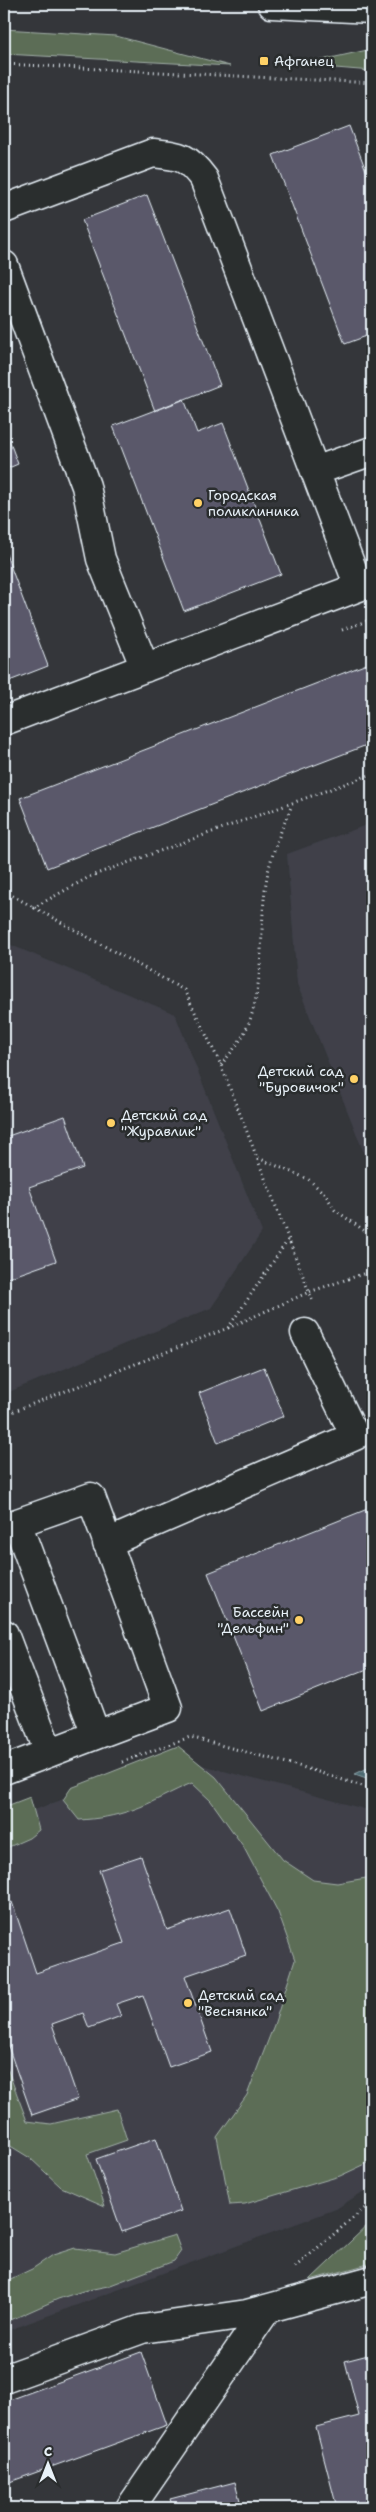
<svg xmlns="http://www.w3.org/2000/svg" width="376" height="2512" font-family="'Shantell Sans',sans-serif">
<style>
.built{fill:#3f4049}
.green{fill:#5c6d57;stroke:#a2afa8}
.water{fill:#4d6b72;stroke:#8ba1a8}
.building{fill:#5a596b;stroke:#e8f1f8}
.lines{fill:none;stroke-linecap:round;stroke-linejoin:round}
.minor-casing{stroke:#e8f1f8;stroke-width:31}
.major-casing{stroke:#e8f1f8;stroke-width:31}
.path{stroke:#e8f1f8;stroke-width:3;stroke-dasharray:1 4;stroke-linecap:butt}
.minor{stroke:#2a2d2e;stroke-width:28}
.major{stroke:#2a2d2e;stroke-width:28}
.poi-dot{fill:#ffd166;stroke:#2a2d2e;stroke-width:2}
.labels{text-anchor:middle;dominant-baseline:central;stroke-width:5;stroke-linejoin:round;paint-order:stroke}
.poi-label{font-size:14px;fill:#e8f1f8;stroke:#2a2d2e;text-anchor:start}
</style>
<rect width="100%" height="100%" fill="#34363a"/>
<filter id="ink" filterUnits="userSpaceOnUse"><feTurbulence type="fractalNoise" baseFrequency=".02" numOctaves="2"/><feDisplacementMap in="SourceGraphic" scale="10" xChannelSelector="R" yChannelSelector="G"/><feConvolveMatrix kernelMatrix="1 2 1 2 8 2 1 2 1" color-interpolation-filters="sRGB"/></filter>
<g filter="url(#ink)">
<path class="built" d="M372,823V1173L297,984L287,854Z
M4,942L175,1014L262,1232L211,1308L4,1394Z
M176,1758L372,1811V2186L336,2209L4,2332V1821Z"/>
<path class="green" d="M4,29L116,36L230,66L4,54Z
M372,49V71L299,65Z
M178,1746L216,1777L283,1860L313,1880L337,1883L372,1877V2161L340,2176L245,2204L230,2205L217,2137L247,2095L274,2025L295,1960L278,1912L243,1846L211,1801L192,1783C172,1791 153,1803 132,1810C115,1816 98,1819 79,1820L63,1800L71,1788Z
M30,1797L39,1830L29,1838L4,1849V1807Z
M4,2060L27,2121L51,2124L117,2109L127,2140L87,2154L105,2206L61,2187L30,2158L4,2142Z
M372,2221V2263L310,2280Z
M175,2235L181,2251L174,2261L108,2286L83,2291L58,2299L4,2323V2282L32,2269L53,2255L75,2248L115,2253Z"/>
<path class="water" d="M372,1766V1780L355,1774Z"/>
<path class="building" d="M349,126L372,186V334L345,344L273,155Z
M147,195L220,385L155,411L82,220Z
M184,399L197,433L223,423L281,574L184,611L113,426Z
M4,426L18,464L4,470Z
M4,549L48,666L4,683Z
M372,662V743L47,868L20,798Z
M65,1116L83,1168L29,1187L56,1261L5,1279L4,1124L8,1136Z
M264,1367L284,1416L218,1443L199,1393Z
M370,1508L372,1513V1667L263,1711L208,1573Z
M141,1856L167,1930L230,1908L246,1955L185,1976L212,2052L169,2067L143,1995L116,2004L121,2016L89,2028L83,2013L52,2024L78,2099L32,2115L8,2046L4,2047V1905L12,1902L36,1973L124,1943L99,1870Z
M156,2138L181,2211L122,2232L96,2159Z
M141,2352L167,2425L4,2484V2402Z
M372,2354V2508H337L316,2427L359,2416L345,2361Z
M235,2482L242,2508H173L170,2499Z"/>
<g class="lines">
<defs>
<path id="minor" d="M4,209L153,153C181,156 187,156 204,179L359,587
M4,265L86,486L101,559L145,668
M315,471L372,451
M4,721L372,582
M17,1523L91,1497L168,1708L96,1735
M4,1528L17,1523L96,1735L4,1770
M107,1543L355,1436L305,1333
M4,1634L49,1753
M4,2379L142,2329L247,2314L372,2280
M130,2508L267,2309"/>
<path id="major" d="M272,4L372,9"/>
</defs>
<use href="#minor" class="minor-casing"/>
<use href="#major" class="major-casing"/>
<path class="path" d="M4,64L372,83
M342,630L372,619
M4,891L184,990L221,1065L313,1302
M33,908L91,876L372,774
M221,1065C228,1056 236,1047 242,1037C267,996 258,923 267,877C272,852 282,828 292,805
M258,1158L308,1179L325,1194L335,1210L372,1236
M228,1328L288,1240
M4,1415L228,1328L309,1292L372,1271
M122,1762L190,1737L302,1767L372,1789
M4,1806L13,1803
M295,2267L372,2202"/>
<use href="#minor" class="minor"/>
<use href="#major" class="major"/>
</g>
</g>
<g class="poi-dot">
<rect x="259" y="56" width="10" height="10" rx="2.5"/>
<circle cx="198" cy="503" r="5"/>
<circle cx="354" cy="1079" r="5"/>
<circle cx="111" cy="1123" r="5"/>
<circle cx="299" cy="1620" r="5"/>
<circle cx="188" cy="2003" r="5"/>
</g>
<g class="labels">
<g class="poi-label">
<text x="274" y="61">Афганец</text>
<text x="208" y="495">Городская<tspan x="208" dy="16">поликлиника</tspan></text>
<text x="344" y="1071" text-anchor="end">Детский сад<tspan x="344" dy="16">"Буровичок"</tspan></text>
<text x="121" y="1115">Детский сад<tspan x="121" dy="16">"Журавлик"</tspan></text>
<text x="289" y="1612" text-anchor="end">Бассейн<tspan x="289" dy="16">"Дельфин"</tspan></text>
<text x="198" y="1995">Детский сад<tspan x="198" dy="16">"Веснянка"</tspan></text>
</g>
</g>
<rect width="376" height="2512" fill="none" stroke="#2a2d2e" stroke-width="20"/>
<rect x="10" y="10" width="356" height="2492" fill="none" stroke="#e8f1f8" stroke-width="2" filter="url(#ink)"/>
<g transform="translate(48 2464)" stroke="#2a2d2e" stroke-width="4" paint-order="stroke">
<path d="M0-4L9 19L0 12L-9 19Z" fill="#e8f1f8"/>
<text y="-8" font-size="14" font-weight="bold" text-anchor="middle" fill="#e8f1f8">С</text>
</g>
</svg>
